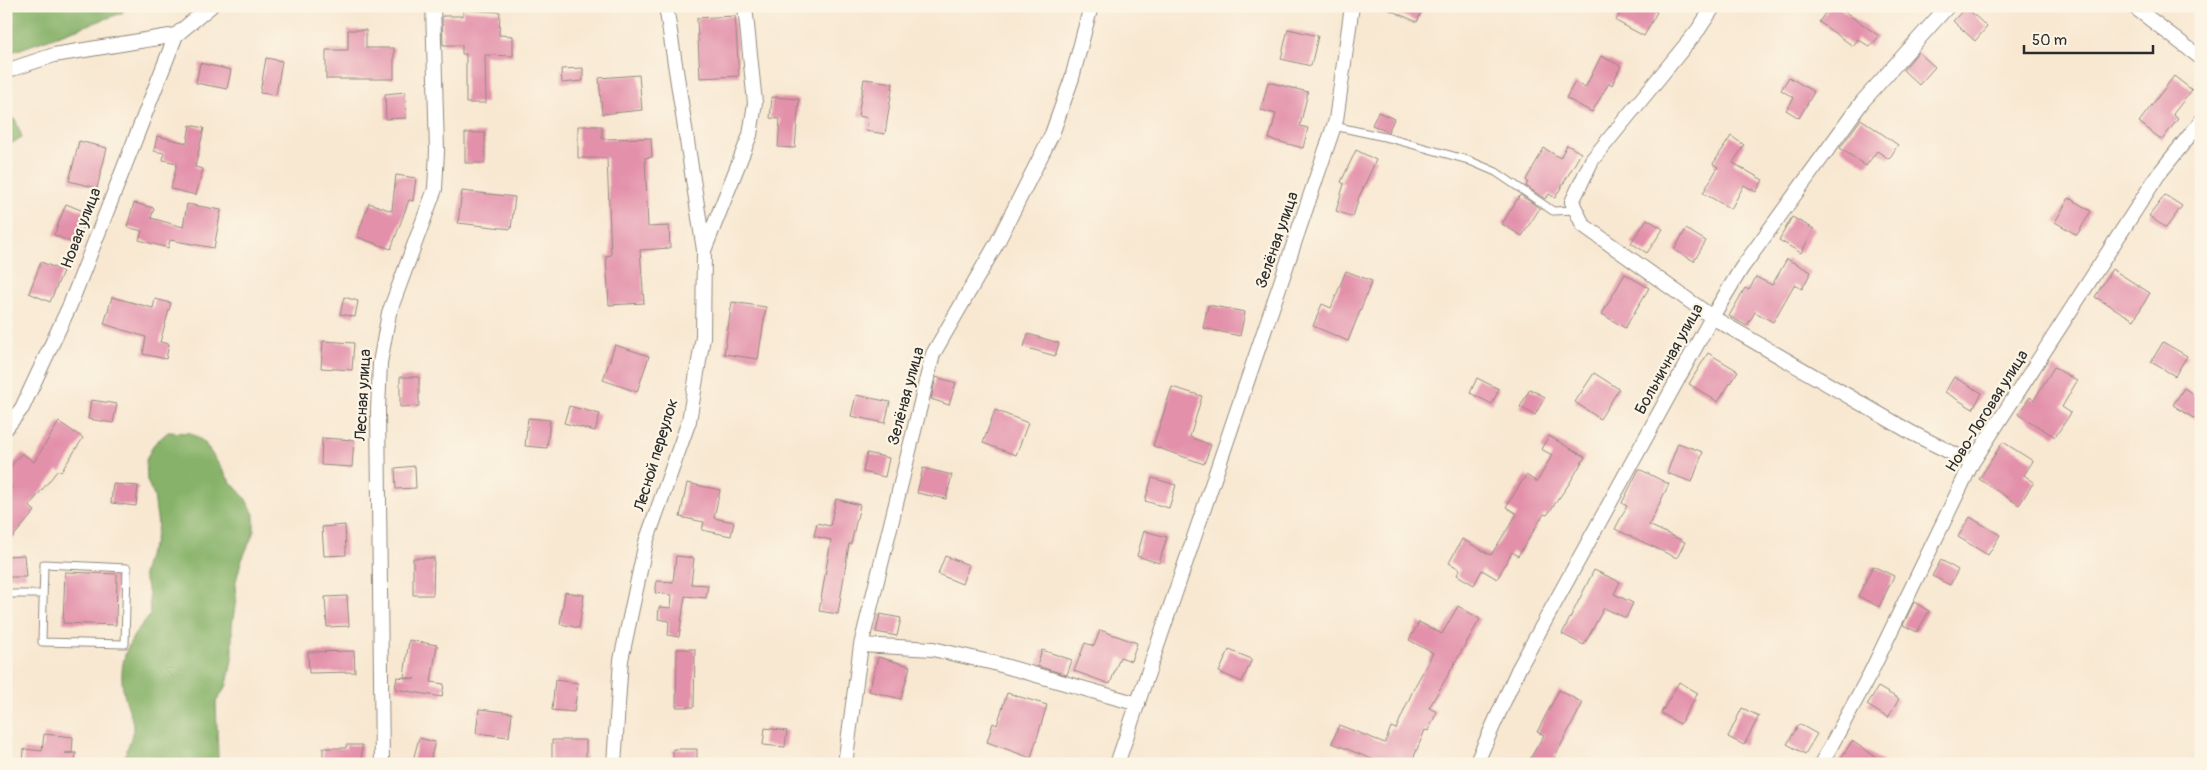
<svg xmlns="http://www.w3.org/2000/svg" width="2207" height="770" font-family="Pangolin,sans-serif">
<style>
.forest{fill:#87b269;stroke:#596e4a}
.building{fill:#e391ab}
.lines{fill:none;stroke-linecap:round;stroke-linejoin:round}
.service-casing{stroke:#928a7e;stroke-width:9}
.minor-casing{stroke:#928a7e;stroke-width:16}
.service{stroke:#fff;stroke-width:7}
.minor{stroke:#fff;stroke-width:14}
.labels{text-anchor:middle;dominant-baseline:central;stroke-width:4.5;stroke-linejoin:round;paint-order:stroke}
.street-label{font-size:16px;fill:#2b2b2b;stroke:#fcf5e5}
</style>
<rect width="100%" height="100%" fill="#fcf5e5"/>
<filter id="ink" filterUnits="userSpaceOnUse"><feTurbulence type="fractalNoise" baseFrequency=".02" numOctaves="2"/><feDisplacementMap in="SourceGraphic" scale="10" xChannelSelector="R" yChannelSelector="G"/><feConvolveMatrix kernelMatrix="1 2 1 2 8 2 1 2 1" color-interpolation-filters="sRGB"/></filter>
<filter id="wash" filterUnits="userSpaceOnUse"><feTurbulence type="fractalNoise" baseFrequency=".0096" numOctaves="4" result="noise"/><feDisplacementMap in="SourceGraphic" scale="20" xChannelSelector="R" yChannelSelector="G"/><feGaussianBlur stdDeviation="1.12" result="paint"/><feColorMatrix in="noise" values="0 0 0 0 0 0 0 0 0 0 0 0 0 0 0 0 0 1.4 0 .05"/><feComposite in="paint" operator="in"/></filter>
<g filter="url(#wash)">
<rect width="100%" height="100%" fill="#f8e8d2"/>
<path class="forest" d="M6,6H126L122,13L6,54Z
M6,117L15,119L22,137L6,147Z
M168,432L191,433L204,442L229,480L245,498L254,514V532L241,562L235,585L236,599L232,626V660L227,685L216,702L218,757L221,764H128L125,756C127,747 134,734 133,726C132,714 125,702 123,689C118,661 130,635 150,616L149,594L143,574L148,556L154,544L158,525L154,496L147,481L146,460L154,444Z"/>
<g id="blocks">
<path class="building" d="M1381,6H1424L1417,22Z
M1623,6H1646L1657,12L1644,36L1616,21Z
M1830,6H1837L1879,36L1870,47L1858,39L1853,46L1819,22Z
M1966,7L1987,27L1975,41L1953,21Z
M463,10L500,12L499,35L513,36V56L485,55L486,103H466V54H462V45H443L442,16H463Z
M735,16L739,76L700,78L697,18Z
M1288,29L1318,36L1311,66L1281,59Z
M348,30H366V48H394V79H326V50H348Z
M1918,52L1935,67L1919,85L1903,70Z
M1601,56L1621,66L1612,85L1609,83L1592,112L1566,98L1575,82L1585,88Z
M266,58L282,61L276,95L260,93Z
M200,63L231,70L227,89L196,83Z
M583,68V81L562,83L561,69Z
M639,75L642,110L602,114L599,78Z
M2174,76L2192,90L2173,114L2178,119L2162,140L2139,122Z
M1789,77L1814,92L1799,118L1786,110L1794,98L1781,90Z
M864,79L893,83L885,134L866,131L868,118L858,116Z
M1268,82L1308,92L1300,126L1308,128L1303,148L1269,139L1276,114L1261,110Z
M405,92L406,118L386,119L385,94Z
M772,97L799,99L795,148L778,147L780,119L770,118Z
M1378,112L1394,119L1388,132L1372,125Z
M1861,119L1898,145L1889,159L1877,151L1866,166L1840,148Z
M190,125L204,128L195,167L203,169L196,195L171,189L177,163L163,160L164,153L154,151L157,136L187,143Z
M578,126H602V139L651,138L652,157L645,158L648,227L669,226L670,248L640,250L644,303L609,305L606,256L611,255L607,158H578Z
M465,133H485V163H465Z
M1731,136L1744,145L1733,163L1763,180L1756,192L1744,185L1731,209L1703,193L1718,167L1713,164Z
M79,141L107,148L97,188L69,181Z
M1567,145L1581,153L1555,198L1549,194L1545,199L1526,186L1528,182L1526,180L1544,148L1560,158Z
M1356,150L1376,160L1359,197L1353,217L1336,211L1344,184L1341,182Z
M396,175L416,178L413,201L409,200L391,249L357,237L369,203L392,211Z
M462,191L515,197L511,229L458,223Z
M1520,195L1540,208L1522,236L1502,224Z
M2165,195L2182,206L2166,228L2149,216Z
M2069,198L2091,211L2077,235L2055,222Z
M134,203L154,208L151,218L183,227L187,204L221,210L214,248L170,240L168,248L139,240L142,231L127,227Z
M66,204L88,213L76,244L54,235Z
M1792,217L1814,229L1801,253L1779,240Z
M1647,219L1663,229L1647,253L1631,243Z
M1686,229L1706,241L1694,261L1674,250Z
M1787,259L1811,272L1802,289L1794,285L1773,322L1755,312L1747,326L1729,316L1745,288L1749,290L1756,277L1772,285Z
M41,262L63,271L50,302L29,293Z
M2112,269L2150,293L2134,320L2095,297Z
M1346,271L1372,281L1348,341L1313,326L1322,304L1331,308Z
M1625,274L1649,288L1625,328L1602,314Z
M112,297L153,308L155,299L171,303L160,342L169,344L166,359L143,354L146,337L104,324Z
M344,297L358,301L355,317L340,314Z
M732,302L766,307L758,359L724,354Z
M1208,305L1245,312L1240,336L1203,328Z
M1028,334L1059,343L1055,356L1024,347Z
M323,341L354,343L352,370L321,368Z
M2163,342L2187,356L2175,376L2151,362Z
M615,345L649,356L637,392L603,380Z
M1708,353L1738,371L1718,402L1689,384Z
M2054,367L2077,381L2062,407L2071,413L2055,437L2018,414L2030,397L2034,400Z
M1594,373L1619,389L1600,419L1575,402Z
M400,377H419V406L400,407Z
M936,377L956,383L949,405L931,399Z
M1954,377L1982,393L1973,409L1945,392Z
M1477,378L1499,389L1492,404L1470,393Z
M1172,387L1202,396L1190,437L1211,445L1204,464L1153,446Z
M2184,388L2201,399V423L2173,405Z
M1530,389L1545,397L1535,415L1520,407Z
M856,395L890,402L885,423L851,416Z
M91,400L117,404L113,423L88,419Z
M569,406L600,414L595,431L564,423Z
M995,410L1028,423L1016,455L983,443Z
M528,418L550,420L547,448L525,446Z
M59,422L83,438L61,472L58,470L29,506L35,511L6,545V494L12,487L6,483V472L22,453L34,462Z
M1549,436L1585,457L1569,484L1547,515L1544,514L1518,556L1512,552L1497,579L1482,570L1474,585L1457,575L1460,569L1449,563L1462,539L1491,555L1517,514L1506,507L1526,475L1537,482L1552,455L1541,449Z
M322,438L354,440L352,467L321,465Z
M2003,442L2033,461L2024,475L2034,482L2019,505L1979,479Z
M1678,443L1703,452L1692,482L1667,473Z
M867,453L889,458L885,477L863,472Z
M415,466L416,488L396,489L395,468Z
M923,468L952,475L946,499L917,493Z
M1639,469L1669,484L1649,525L1685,542L1677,558L1615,529L1627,506L1622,503Z
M1152,478L1176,485L1169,508L1145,501Z
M687,483L720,490L714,518L734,522L731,536L702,530L704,522L680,517Z
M113,484L138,486L136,506L111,503Z
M836,499L860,505L851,544H849L838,614L819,611L831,540L814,536L817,523L830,526Z
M1970,517L2000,535L1988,555L1958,537Z
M345,525L346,555L324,556L322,527Z
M1144,531L1167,537L1159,563L1137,556Z
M24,555L26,577H6V556Z
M676,556L694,558L691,584L708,585L706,598L685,596L679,637L668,635L669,621L658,619L659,607L671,608L672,595L655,593L657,581L673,582Z
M945,556L969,565L962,584L938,574Z
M413,558H434L433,595H413Z
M1941,560L1958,570L1950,585L1932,576Z
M1873,566L1894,576L1879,607L1858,596Z
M1594,570L1620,582L1614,594L1633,603L1626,618L1604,608L1584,645L1562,634Z
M65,572L117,574L116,625L63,623Z
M565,592L584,595L579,628L560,624Z
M347,596L349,626L327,627L325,597Z
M1914,602L1929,611L1917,632L1903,625Z
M1458,606L1480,619L1429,708L1437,712L1428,731L1425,730L1411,764H1384L1332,743L1339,725L1385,743L1391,727L1396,729L1414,688L1433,653L1409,640L1419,622L1442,634Z
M880,614L901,618L897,636L876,632Z
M1100,630L1137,643L1131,661L1120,657L1110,684L1074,671L1085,643L1094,646Z
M409,640L437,645L431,682L444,684L442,697L395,689L397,677L415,679L404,677Z
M677,649H695L694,707H676Z
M1042,650L1072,660L1067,675L1037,666Z
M1229,650L1252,659L1242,682L1219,672Z
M354,651L355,672L309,673L308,652Z
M878,657L910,666L901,699L869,691Z
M555,680L578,683L574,712L552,710Z
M1679,682L1698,693L1680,724L1661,713Z
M1878,687L1899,699L1888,718L1867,705Z
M1559,690L1583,703L1551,764H1527L1544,735L1537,732Z
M1007,693L1047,705L1031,758L987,742L993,723L997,725Z
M1742,708L1759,716L1744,745L1728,737Z
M479,709L512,713L509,737L476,733Z
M1799,724L1817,734L1805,754L1787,744Z
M765,728L787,731L785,747L763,745Z
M44,734L73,737L72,753H65H76L75,764H23L24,749L42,751Z
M419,738L435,742L429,764H412Z
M552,740H586V764H552Z
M1852,741L1886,764H1837Z
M346,745H362L361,764H323V748H346Z
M673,749H697V764H673Z"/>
</g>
</g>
<g filter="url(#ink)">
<use href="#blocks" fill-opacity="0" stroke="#928a7e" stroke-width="1"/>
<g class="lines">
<defs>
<path id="service" d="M1334,126L1389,138L1468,160L1496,172L1553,211L1575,210
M44,564L127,568L125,644L42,642Z
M6,594H43"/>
<path id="minor" d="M1714,6L1698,30L1592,160L1572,202L1583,225L1712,317L1912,433L1972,463
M2133,6L2201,58
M6,71L54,55L176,35L211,6
M705,248L750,135L755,103L745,6
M6,428L22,408L70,305L176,35
M861,645L933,649L994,663L1138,704
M382,764L378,410L380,363L389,313L435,189L437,151L433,6
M614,764L621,660L646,542L689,421L703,337L704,250L666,6
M845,764L861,645L933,354L997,243L1052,134L1072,78L1091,6
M1117,764L1336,120L1352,6
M1476,764L1518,670L1712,317L1741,269L1862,102L1948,6
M1821,764L1870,674L1972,463L2158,175L2201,121"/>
</defs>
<use href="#service" class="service-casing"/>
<use href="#minor" class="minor-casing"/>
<use href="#service" class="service"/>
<use href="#minor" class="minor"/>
</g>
</g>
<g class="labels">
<g class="street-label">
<text transform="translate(81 228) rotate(-69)">Новая улица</text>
<text transform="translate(1277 240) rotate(-71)">Зелёная улица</text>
<text transform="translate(1669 359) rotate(-61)">Больничная улица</text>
<text transform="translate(363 395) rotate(-87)">Лесная улица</text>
<text transform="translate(906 396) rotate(-75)">Зелёная улица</text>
<text transform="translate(1987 411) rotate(-58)">Ново-Логовая улица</text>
<text transform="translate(656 455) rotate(-73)">Лесной переулок</text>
</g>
</g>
<rect width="2207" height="770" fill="none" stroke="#fcf5e5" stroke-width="25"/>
<path d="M2024 45v8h129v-8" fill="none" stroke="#2b2b2b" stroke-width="2.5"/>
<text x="2032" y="45" font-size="15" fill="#2b2b2b" stroke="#fcf5e5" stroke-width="4" paint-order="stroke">50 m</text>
</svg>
